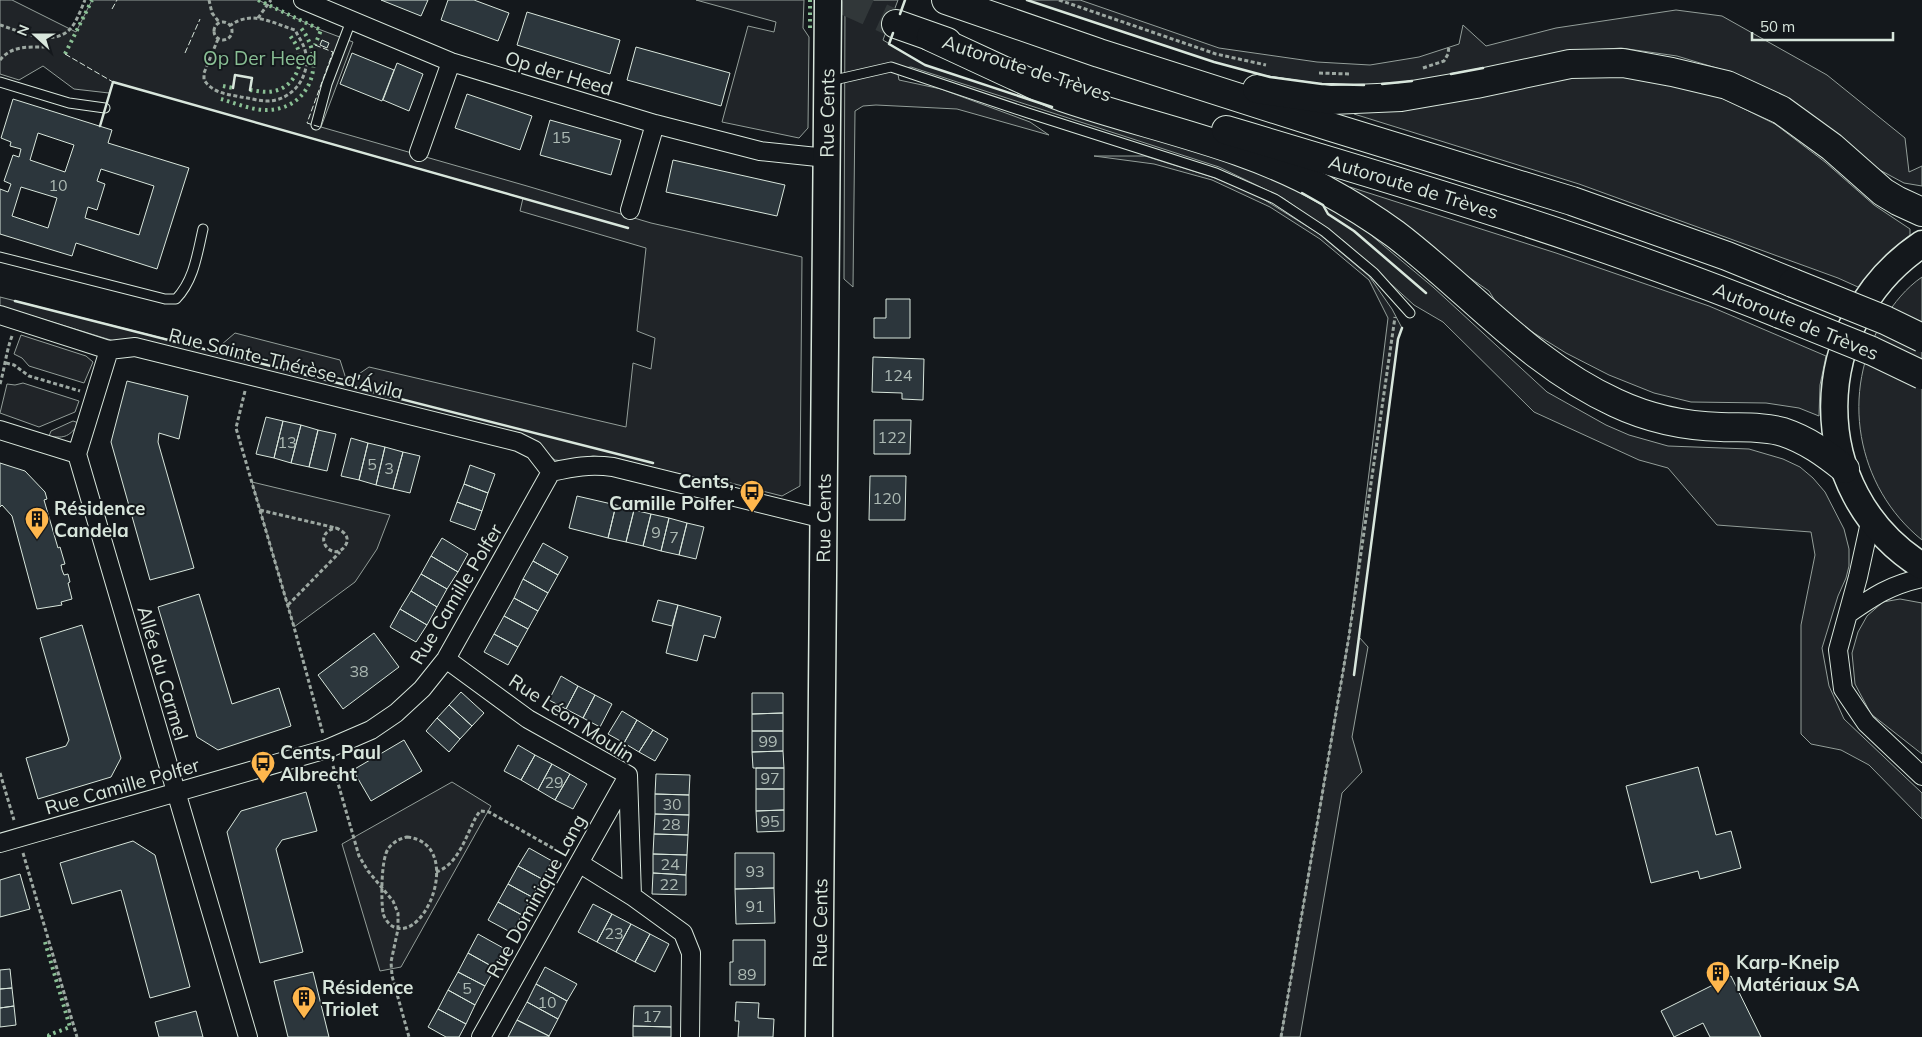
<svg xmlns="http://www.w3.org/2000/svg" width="1922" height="1037" font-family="Mulish,sans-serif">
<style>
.green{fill:#202428;stroke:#939e99}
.building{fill:#2c363c;stroke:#d8e6dc;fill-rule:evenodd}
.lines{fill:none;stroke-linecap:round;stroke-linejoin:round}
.motorway-tunnel{stroke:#313739;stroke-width:28;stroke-dasharray:28 14;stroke-linecap:butt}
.service-casing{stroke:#d8e6dc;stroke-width:11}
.minor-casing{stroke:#d8e6dc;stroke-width:20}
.primary-casing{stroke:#d8e6dc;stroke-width:29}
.motorway-casing{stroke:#d8e6dc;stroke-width:30}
.path{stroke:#9da8a2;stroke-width:3;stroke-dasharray:4 2.5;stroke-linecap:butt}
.service{stroke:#14181c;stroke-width:9}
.minor{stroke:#14181c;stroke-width:18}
.primary{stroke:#14181c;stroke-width:26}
.motorway{stroke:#14181c;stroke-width:28}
.motorway-bridge-casing{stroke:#d8e6dc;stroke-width:30;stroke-linecap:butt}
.motorway-bridge{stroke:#14181c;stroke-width:28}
.hedge{stroke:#8ac095;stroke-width:4;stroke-dasharray:2.5 4;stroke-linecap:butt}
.fence{stroke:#d8e6dc;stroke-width:1;stroke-dasharray:6 2.5;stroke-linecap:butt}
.wall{stroke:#d8e6dc;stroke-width:2.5}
.labels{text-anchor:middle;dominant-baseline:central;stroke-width:4;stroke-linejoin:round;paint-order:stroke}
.number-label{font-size:16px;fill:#adbab4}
.park-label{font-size:19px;fill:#8ac095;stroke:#14181c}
.street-label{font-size:19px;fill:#d8e6dc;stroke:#14181c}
.poi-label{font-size:19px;font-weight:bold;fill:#d8e6dc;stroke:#14181c;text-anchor:start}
</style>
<rect width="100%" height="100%" fill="#14181c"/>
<path class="green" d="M0,0H12L76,32L92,0H258L321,30L353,42L321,127L527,186L651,223L802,257L800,486L782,496L719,480L718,484L615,458L593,456L564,461L555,460L549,455L114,341L0,306V297L214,351L235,333L340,360L347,382L369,367L626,427L633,363L651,369L655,338L637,331L646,248L520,211L523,198L113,82L109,93L74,89L43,66L19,80L0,74Z
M696,0H804L803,28L809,37L808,128L799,138L722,122L748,26L774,32L776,22Z
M845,0H898L883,40L925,65L1030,100L1227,160L1290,187L1353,220L1433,287L1547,392L1606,425L1629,435L1668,446L1749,449L1783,459L1800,467L1813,478L1825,492L1844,529L1849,549V566L1846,578L1838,596L1822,648L1829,686L1844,719L1922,793V819L1869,765L1841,750L1811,744L1801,734V625L1815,555L1811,532L1717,525L1668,468L1639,460L1534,412L1443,322L1414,305L1345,242L1283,198L1219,167L911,67L897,69L899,80L941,89L1030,122L1049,135L957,109L876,105L863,106L855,111L853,287L844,279Z
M1027,0H1080L1219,48L1317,62L1370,65L1419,57L1459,44L1463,25L1486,46L1556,28L1676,10L1722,16L1827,75L1905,138L1909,172L1922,166V186L1904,183L1876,168L1841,137L1733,73L1677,56L1621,48L1564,52L1420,81L1371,85L1322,84L1270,77L1214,62Z
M1623,72L1722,98L1775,124L1825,162L1874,205L1910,229V235L1893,249L1858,287L1838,278L1579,184L1354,114L1355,108L1571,73Z
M1094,156H1145L1212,177L1255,194L1318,233L1369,276L1392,309L1402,328L1398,339L1359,637L1368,647L1352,737L1362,772L1342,793L1300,1037H1281L1349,636L1388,318L1369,280L1320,239L1270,207L1212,180L1154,164Z
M1350,187L1556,253L1709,306L1826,356L1820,385L1819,416L1799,408L1766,403L1691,402L1654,393L1609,375L1566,353L1529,330L1499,307L1489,291L1346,193Z
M1922,277V540C1856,487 1839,391 1884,319C1894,303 1906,288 1922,277Z
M21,335L86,356L93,362L84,383L29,366L22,358L14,354Z
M23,383L79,401L75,412L39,427L0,413L7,384L15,385Z
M73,421L79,423C70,436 65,439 49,436L51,431Z
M252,482L390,515L377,549L355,582L294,627Z
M1900,599L1922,603V754L1871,714L1855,684L1852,653L1858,632L1867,616L1883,602Z
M452,782L491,806L401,967L380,971L342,844Z"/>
<path class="building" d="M381,0H428L421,16Z
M448,0H474L509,13L498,41L441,20Z
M527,12L620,40L610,74L517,45Z
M322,40L329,43L327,48L320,45Z
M636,47L730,73L721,106L627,80Z
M352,53L394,70L382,101L340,84Z
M397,63L423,74L409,111L383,100Z
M467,94L532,116L520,150L455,128Z
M13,99L112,130L108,143L189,168L157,269L76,243L72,256L0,234V189L8,192L11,184L4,181L13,155L19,157L21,149L10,146L11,142L1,138ZM38,133L74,145L65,172L30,160ZM101,169L154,186L139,235L85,218L88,207L97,210L105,184L97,181ZM21,187L57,198L48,228L12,216Z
M550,120L621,140L611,175L540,155Z
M673,160L785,185L777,216L666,192Z
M886,299H910V338H874V318H886Z
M873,357L924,359L923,400L902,399V393L872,392Z
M127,381L188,396L179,439L159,433L158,442L194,568L150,580L111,442Z
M266,417L283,421L274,458L256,454Z
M874,420H911L910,454H874Z
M283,421L301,425L291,463L274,458Z
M301,425L318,430L309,467L291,463Z
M318,430L336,434L327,471L309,467Z
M351,438L368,443L359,480L341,476Z
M368,443L385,447L376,485L359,480Z
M385,447L403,452L393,489L376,485Z
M403,452L420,456L410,493L393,489Z
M0,463L25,471L45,492L47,499L44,500L58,548L60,547L65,564L61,565L62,570L64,575L68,574L70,582L68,583L72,599L61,602L62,605L37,609L12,516L2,505L0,507Z
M470,465L495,474L488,493L464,484Z
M870,476H906L905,520H869Z
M464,484L488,493L482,511L457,502Z
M577,496L616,505L608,538L569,528Z
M457,502L482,511L475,530L450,521Z
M616,505L634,510L626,542L608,538Z
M634,510L651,514L643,546L626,542Z
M651,514L669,518L661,551L643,546Z
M669,518L687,523L679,555L661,551Z
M687,523L704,527L696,559L679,555Z
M442,538L468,554L458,572L431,556Z
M543,543L568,557L558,575L533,561Z
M431,556L458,572L447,589L421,574Z
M533,561L558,575L548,593L523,579Z
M421,574L447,589L437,607L411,591Z
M523,579L548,593L538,611L514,598Z
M411,591L437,607L427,625L400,609Z
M199,594L232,704L279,688L291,726L218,750L197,737L158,607Z
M514,598L538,611L528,629L504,616Z
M658,600L678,605L672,626L652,621Z
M678,605L721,617L715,638L704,635L697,661L666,653Z
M400,609L427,625L416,642L390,627Z
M504,616L528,629L518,647L494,634Z
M82,625L121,758L111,777L38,799L26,758L66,746L69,740L40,638Z
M374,633L399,667L343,709L318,675Z
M494,634L518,647L508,665L484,652Z
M561,676L578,686L566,709L549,700Z
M578,686L595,695L583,718L566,709Z
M461,692L484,713L472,726L449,705Z
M752,693H783V713L752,714Z
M595,695L612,704L600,727L583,718Z
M449,705L472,726L460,739L437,718Z
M622,711L637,720L624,743L608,734Z
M783,713V731H752V714Z
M437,718L460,739L449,752L426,731Z
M637,720L653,730L639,752L624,743Z
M653,730L668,739L655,761L639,752Z
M752,731H783V751L752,752Z
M404,740L422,771L371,801L353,770Z
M518,745L535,755L521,780L504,771Z
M783,751L784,768H753L752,752Z
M535,755L552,764L538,790L521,780Z
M552,764L570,774L555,800L538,790Z
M1698,767L1716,835L1731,831L1741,868L1700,879L1698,871L1651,883L1626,786Z
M756,768H784V789H756Z
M570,774L587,784L573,809L555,800Z
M656,774L690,775L689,795L655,794Z
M756,789H784V810L756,811Z
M306,792L317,831L282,840L276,849L303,952L260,963L227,832L241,811Z
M655,794L689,795V815L655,814Z
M784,810V831L757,832L756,811Z
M655,814L689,815L688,835L654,834Z
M654,834L688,835L687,855L653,854Z
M133,841L155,855L190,987L150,998L121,890L72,904L60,863Z
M529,848L552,861L542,879L518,866Z
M735,853H774V888L735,889Z
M653,854L687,855L686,875L653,873Z
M518,866L542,879L532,897L508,884Z
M653,873L686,875V895L652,894Z
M20,874L30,909L0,917V880Z
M508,884L532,897L522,915L498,902Z
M774,888L775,923L736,924L735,889Z
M498,902L522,915L512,933L488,920Z
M593,904L612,914L597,942L578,932Z
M612,914L631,924L616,952L597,942Z
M631,924L650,934L635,962L616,952Z
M478,934L505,949L495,968L468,953Z
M650,934L669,944L655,972L635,962Z
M733,940H765V985H730V962H733Z
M468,953L495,968L485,986L458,972Z
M545,967L577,984L567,1001L536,984Z
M10,969L12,988L0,989V970Z
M313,972L329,1037H288L274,981Z
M458,972L485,986L475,1005L448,990Z
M1731,976L1761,1037H1710L1703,1023L1674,1037L1661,1011Z
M536,984L567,1001L558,1019L527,1002Z
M12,988L14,1006L0,1008V989Z
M448,990L475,1005L466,1024L438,1009Z
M527,1002L558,1019L549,1036L517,1020Z
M736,1002L759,1003L758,1018L774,1019L773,1037H738L739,1021H735Z
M14,1006L16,1025L0,1027V1008Z
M634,1006H671V1027L633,1026Z
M438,1009L466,1024L459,1037H446L428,1027Z
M196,1011L203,1037H159L155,1022Z
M517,1020L549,1036V1037H508Z
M633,1026L671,1027V1037H633Z"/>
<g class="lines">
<path class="motorway-tunnel" d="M843,0L896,24"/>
<defs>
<path id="service" d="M830,81L891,67L1028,113L1216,173L1275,199L1325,232L1374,273L1410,313
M0,82L69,103L105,108
M316,125L327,84L351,21
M0,257L165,299H176C194,280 197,255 203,229"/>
<path id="minor" d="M303,0L451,62L655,124L760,151L827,158
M419,152L451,62
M630,210L655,124
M0,315L109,350L135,347L518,442L534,450L551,472
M109,350L77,454L248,1037
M0,430L77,454
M1871,518L1858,577L1838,650L1843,689L1866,723L1922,776
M1848,614C1874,596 1890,585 1922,578
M446,659L528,719L628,775L632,896
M0,843L327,749L371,730L396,713L422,689L446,659L551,472C574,467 589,464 613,467L824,519
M579,863L632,896L683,933L691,953L690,1037
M481,1037L628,776"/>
<g id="primary">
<path d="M1922,244C1807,321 1803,491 1922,566"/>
<path id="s1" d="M819,1037L828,0"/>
</g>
<g id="motorway">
<path d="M946,0L1099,53L1331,127L1572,201L1727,256L1793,283"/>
<path d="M896,24L947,42"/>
<path d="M931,37C959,50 987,63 1015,76C1031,83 1046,91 1062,97C1149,127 1245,144 1325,190C1349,203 1373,218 1395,234C1469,290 1530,364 1616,403C1650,419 1685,426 1721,427C1742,428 1762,426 1783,432C1807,440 1825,453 1845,469"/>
<path d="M1257,89L1331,100L1401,97L1476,84L1570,64L1623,63L1672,72L1727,85L1781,110L1832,147L1883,192L1898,201L1922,212"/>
<path id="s2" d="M1226,130C1412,185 1600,241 1780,314"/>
</g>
</defs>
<use href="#service" class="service-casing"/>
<use href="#minor" class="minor-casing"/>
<use href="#primary" class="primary-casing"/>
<use href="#motorway" class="motorway-casing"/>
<path class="path" d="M209,0L212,13L219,22
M1059,0L1216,54L1266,65
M258,18L271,0
M214 31a9 9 0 1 1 18 0a9 9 0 1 1-18 0Z
M0,25C20,31 54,48 71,28C77,21 81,9 85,0
M218,39L204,73V80C213,93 226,94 241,97C249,98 259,101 267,101C293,101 312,75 305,50C303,43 298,36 295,30C272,23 252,10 231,25
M0,60C11,46 27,47 44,47L48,37
M1423,68L1444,61L1448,54L1449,46
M1319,73L1350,74
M6,363L14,365L29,376L80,391
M0,384C5,367 6,352 12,336
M245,391L236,428L294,627L323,734
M260,510L336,528C344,531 351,538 345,546C333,564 309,534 336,528
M288,605L340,552
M333,766L359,856L368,871L393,901L398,913V929L391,962L392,976L409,1037
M0,773L14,820
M407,837C464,843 427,942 394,927C389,925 384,918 383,913C381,899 381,860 388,849C393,842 399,839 407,837Z
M23,853L77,1037
M436,872C458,865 466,836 476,817L480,811L489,812L565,855
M1281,1037L1349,636L1395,317"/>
<use href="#service" class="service"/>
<use href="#minor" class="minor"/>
<use href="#primary" class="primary"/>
<use href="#motorway" class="motorway"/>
<defs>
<path id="motorway-bridge" d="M1793,283L1885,320L1922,338
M1780,314L1872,351L1922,375"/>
</defs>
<use href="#motorway-bridge" class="motorway-bridge-casing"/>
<use href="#motorway-bridge" class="motorway-bridge"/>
<path class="hedge" d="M258,0L321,30L315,45
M810,28V0
M65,54L92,0
M223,86L233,88
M250,90C258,91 266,93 274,91C291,88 303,69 299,52C297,45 293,40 289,34
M221,99C235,103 251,110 266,110C311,110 327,61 301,28
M45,942L70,1027L49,1035V1037"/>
<path class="fence" d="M112,9L117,0
M315,45L333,52L307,123L320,127
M185,53L200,19
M65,54L113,82"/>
<path class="wall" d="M1027,0L1214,62L1270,77L1322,84L1364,85
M900,14L905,0
M893,33L889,44L925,65L1052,107
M1451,74L1483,68
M1382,84L1412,81
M233,88L235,75L252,78L250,90
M100,126L113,82L628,228
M1302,193L1323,205L1328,214L1354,231L1426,293
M15,301L653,463
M1354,675L1398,339L1402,328"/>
</g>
<defs>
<symbol id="bus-pin" viewBox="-11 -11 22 30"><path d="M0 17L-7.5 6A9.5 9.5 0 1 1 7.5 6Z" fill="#ffb74d" stroke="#14181c"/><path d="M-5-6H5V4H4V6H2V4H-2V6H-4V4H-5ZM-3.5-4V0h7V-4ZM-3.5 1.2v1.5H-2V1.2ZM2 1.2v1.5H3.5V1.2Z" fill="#111"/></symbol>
<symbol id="building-pin" viewBox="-11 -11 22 30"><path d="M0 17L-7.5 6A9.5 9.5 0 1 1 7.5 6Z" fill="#ffb74d" stroke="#14181c"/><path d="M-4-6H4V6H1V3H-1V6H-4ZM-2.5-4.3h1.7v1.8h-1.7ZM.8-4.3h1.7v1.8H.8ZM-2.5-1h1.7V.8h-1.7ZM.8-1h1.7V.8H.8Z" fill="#111"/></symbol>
</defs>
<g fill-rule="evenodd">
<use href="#bus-pin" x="738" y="478" width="28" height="38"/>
<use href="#building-pin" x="23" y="505" width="28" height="38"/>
<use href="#bus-pin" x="249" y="749" width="28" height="38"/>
<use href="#building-pin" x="1704" y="959" width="28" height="38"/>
<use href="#building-pin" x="290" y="984" width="28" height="38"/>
</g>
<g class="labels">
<g class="number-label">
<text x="561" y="137">15</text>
<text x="58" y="185">10</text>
<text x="898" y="375">124</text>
<text x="892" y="437">122</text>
<text x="287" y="442">13</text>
<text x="372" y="464">5</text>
<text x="389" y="468">3</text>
<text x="887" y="498">120</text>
<text x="656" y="532">9</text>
<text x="674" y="537">7</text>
<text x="359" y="671">38</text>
<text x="768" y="741">99</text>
<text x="770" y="778">97</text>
<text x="554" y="782">29</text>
<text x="672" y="804">30</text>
<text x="770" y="821">95</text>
<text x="671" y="824">28</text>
<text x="670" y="864">24</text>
<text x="755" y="871">93</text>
<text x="669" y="884">22</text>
<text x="755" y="906">91</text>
<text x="614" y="933">23</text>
<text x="747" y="974">89</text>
<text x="467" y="988">5</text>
<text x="547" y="1002">10</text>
<text x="652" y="1016">17</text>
</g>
<g class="park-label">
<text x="260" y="58">Op Der Heed</text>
</g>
<g class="street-label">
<text transform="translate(1027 68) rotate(18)">Autoroute de Trèves</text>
<text transform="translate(559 73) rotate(17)">Op der Heed</text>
<text stroke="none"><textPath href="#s1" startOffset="924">Rue Cents</textPath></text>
<text stroke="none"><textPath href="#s2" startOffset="196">Autoroute de Trèves</textPath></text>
<text transform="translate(1796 321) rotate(22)">Autoroute de Trèves</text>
<text transform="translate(286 363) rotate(14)">Rue Sainte-Thérèse-d'Ávila</text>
<text stroke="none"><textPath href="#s1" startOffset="519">Rue Cents</textPath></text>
<text transform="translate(456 594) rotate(-59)">Rue Camille Polfer</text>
<text transform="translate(163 673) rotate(74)">Allée du Carmel</text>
<text transform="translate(572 718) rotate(33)">Rue Léon Moulin</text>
<text transform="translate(122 786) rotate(-16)">Rue Camille Polfer</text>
<text transform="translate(536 896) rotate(-61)">Rue Dominique Lang</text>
<text stroke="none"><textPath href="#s1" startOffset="114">Rue Cents</textPath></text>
</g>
<g class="poi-label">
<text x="734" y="481" text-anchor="end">Cents,<tspan x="734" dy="22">Camille Polfer</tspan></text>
<text x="54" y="508">Résidence<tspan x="54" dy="22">Candela</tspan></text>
<text x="280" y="752">Cents, Paul<tspan x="280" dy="22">Albrecht</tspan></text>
<text x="1736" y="962">Karp-Kneip<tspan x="1736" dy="22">Matériaux SA</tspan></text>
<text x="322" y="987">Résidence<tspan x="322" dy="22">Triolet</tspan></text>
</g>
</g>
<g transform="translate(35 35) rotate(291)" stroke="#14181c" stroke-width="4" paint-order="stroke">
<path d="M0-4L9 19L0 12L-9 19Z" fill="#d8e6dc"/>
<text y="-8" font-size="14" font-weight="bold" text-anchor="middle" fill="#d8e6dc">N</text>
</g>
<path d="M1752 32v8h141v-8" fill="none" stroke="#d8e6dc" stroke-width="2.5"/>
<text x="1760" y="32" font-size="15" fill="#d8e6dc" stroke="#14181c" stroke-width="4" paint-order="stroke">50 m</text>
</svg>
